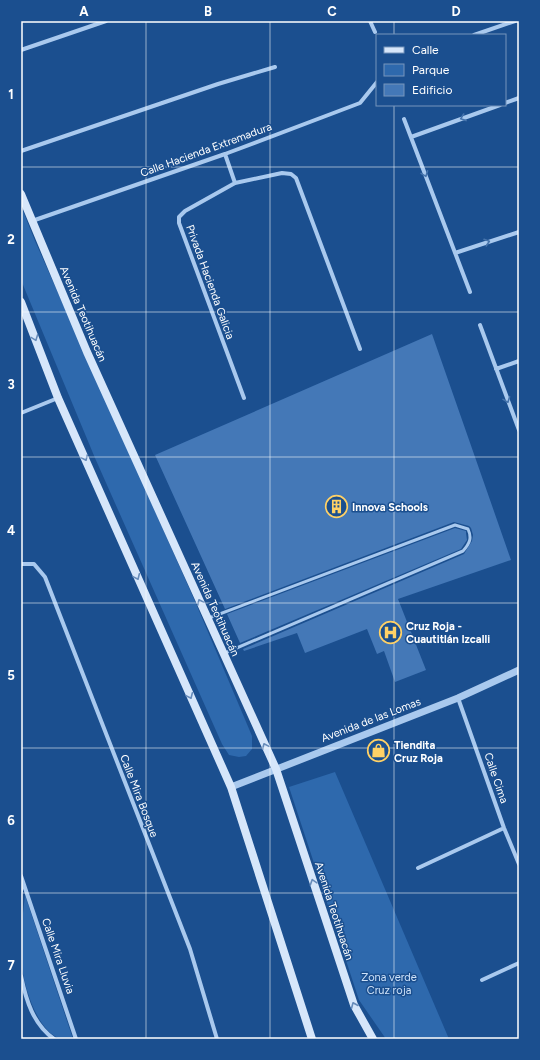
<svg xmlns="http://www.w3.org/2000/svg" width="540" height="1060" font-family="Figtree,sans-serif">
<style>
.green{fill:#2e69ad}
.building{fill:#4478b7}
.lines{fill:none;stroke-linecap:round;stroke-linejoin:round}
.service{stroke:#a9c9ee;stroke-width:3}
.minor{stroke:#a9c9ee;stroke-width:4}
.tertiary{stroke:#a9c9ee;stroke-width:7}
.secondary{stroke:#d6e6fa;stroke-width:8}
.oneway{stroke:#4674ac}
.oneway2{stroke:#668bba}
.grid{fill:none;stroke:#fff;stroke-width:1;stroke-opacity:0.55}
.labels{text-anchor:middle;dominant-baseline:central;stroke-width:3;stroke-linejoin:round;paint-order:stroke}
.street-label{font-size:11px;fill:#fff;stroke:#1b4f8f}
.poi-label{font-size:11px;font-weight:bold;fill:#fff;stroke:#1b4f8f;text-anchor:start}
.park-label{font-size:11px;fill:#cfe3fa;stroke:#1b4f8f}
.neatline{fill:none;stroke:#fff;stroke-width:1.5}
.grid-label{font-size:13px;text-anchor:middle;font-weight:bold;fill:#fff}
</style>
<rect width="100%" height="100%" fill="#1b4f8f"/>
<path class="green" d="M21,206L35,241L194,599L252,736V749L246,756L239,757L229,755L222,744L95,458L21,280Z
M335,772L449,1039H386L359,1000L289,787Z
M25,895L73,1039C68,1039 62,1040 58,1038C35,1027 23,983 21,960C19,938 23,916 25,895Z"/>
<path class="building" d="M432,334L511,560L398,599L426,670L395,682L384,651L377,654L367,629L305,653L297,633L244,651L243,649L464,554L472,541L473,535L471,528L469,526L454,522L225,609L155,455Z
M455,528L466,531V533L467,540L461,549L240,643L227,614Z"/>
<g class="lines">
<path class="service" d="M209,618L455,525L468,529C472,538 470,543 463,551L225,653"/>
<path class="minor" d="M370,21L375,32
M474,35L515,21
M21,50L106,21
M505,103L519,98
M404,119L470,292
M411,137L500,105
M21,151L218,84L275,67
M225,154L235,183
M32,221L225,154L360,103L377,82
M455,253L519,232
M480,325L519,430
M496,369L519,361
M244,398L179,223V217L185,211L235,183L282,173L291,174L296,178L360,349
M21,413L58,398
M21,564H34L45,577L190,949L217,1039
M458,698L504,828L519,864
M418,868L504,828
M21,876L76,1039
M21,891L22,880
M21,976C26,1000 33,1024 54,1039
M482,980L519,963"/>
<path class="tertiary" d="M231,787L458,698L519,670"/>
<path class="secondary" d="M21,194L87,352L276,769L354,1005L373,1039
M21,302L58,398L231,787L312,1039"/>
</g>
<defs><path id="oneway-chevron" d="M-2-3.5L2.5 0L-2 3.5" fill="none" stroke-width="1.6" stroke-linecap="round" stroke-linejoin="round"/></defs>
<g class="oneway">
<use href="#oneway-chevron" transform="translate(463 118) rotate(160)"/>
<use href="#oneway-chevron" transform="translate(425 174) rotate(69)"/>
<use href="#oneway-chevron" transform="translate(487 242) rotate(-18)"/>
<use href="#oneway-chevron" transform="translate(507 400) rotate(69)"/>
</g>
<g class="oneway2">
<use href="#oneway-chevron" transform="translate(35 338) rotate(69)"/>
<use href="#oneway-chevron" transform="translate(85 458) rotate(66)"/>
<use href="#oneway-chevron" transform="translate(137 577) rotate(66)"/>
<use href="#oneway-chevron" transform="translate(200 602) rotate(-114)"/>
<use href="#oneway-chevron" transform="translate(190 696) rotate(66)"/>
<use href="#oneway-chevron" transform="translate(265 746) rotate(-114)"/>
<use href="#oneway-chevron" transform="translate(313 882) rotate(-108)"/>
<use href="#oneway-chevron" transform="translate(354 1005) rotate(-113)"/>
</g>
<path class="grid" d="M146,21V1039M270,21V1039M394,21V35M394,105V1039M21,167H519M21,312H519M21,457H519M21,603H519M21,748H519M21,893H519"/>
<defs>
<symbol id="building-ring" viewBox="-11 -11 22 22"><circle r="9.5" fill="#1b4f8f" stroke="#ffd166" stroke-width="1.5"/><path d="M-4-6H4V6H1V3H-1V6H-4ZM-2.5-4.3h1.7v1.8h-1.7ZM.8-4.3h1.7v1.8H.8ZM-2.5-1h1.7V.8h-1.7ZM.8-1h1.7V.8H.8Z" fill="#ffd166"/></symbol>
<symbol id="hospital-ring" viewBox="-11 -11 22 22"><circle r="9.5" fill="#1b4f8f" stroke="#ffd166" stroke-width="1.5"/><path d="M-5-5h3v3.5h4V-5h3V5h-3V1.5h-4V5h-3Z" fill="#ffd166"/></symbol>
<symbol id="shop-ring" viewBox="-11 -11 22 22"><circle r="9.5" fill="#1b4f8f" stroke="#ffd166" stroke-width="1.5"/><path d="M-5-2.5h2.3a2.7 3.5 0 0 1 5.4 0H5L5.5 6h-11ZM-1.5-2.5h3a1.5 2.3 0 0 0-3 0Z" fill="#ffd166"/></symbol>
</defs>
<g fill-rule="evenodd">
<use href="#building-ring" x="324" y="494" width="25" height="25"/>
<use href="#hospital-ring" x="378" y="620" width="25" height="25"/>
<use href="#shop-ring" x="366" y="738" width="25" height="25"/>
</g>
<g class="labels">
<g class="street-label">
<text transform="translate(206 150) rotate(-20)">Calle Hacienda Extremadura</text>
<text transform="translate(210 282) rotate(70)">Privada Hacienda Galicia</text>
<text transform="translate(83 314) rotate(67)">Avenida Teotihuacán</text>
<text transform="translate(215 609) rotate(66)">Avenida Teotihuacán</text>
<text transform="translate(371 720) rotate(-21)">Avenida de las Lomas</text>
<text transform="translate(496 778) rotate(71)">Calle Cima</text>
<text transform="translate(139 796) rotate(69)">Calle Mira Bosque</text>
<text transform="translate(334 911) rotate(72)">Avenida Teotihuacán</text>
<text transform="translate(58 956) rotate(71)">Calle Mira Lluvia</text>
</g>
<g class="poi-label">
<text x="352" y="507">Innova Schools</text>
<text x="406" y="626">Cruz Roja -<tspan x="406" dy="13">Cuautitlán Izcalli</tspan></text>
<text x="394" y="745">Tiendita<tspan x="394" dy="13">Cruz Roja</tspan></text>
</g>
<g class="park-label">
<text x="389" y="977">Zona verde<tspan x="389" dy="13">Cruz roja</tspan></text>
</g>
</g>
<rect width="540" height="1060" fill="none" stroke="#1b4f8f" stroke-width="44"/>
<rect x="376" y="34" width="130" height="72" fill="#1b4f8f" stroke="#7695bc"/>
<rect x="384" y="47" width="20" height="6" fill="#d6e6fa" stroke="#7695bc"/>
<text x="412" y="54" font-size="12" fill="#ffffff">Calle</text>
<rect x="384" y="64" width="20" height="12" fill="#2e69ad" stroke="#7695bc"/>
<text x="412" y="74" font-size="12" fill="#ffffff">Parque</text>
<rect x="384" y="84" width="20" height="12" fill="#4478b7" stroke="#7695bc"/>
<text x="412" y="94" font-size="12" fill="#ffffff">Edificio</text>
<rect x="22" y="22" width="496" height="1016" class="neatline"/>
<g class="grid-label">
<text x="84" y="16">A</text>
<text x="208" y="16">B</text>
<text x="332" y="16">C</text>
<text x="456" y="16">D</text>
<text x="11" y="99">1</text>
<text x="11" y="244">2</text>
<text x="11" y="389">3</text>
<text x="11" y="535">4</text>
<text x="11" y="680">5</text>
<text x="11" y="825">6</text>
<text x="11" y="970">7</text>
</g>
</svg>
